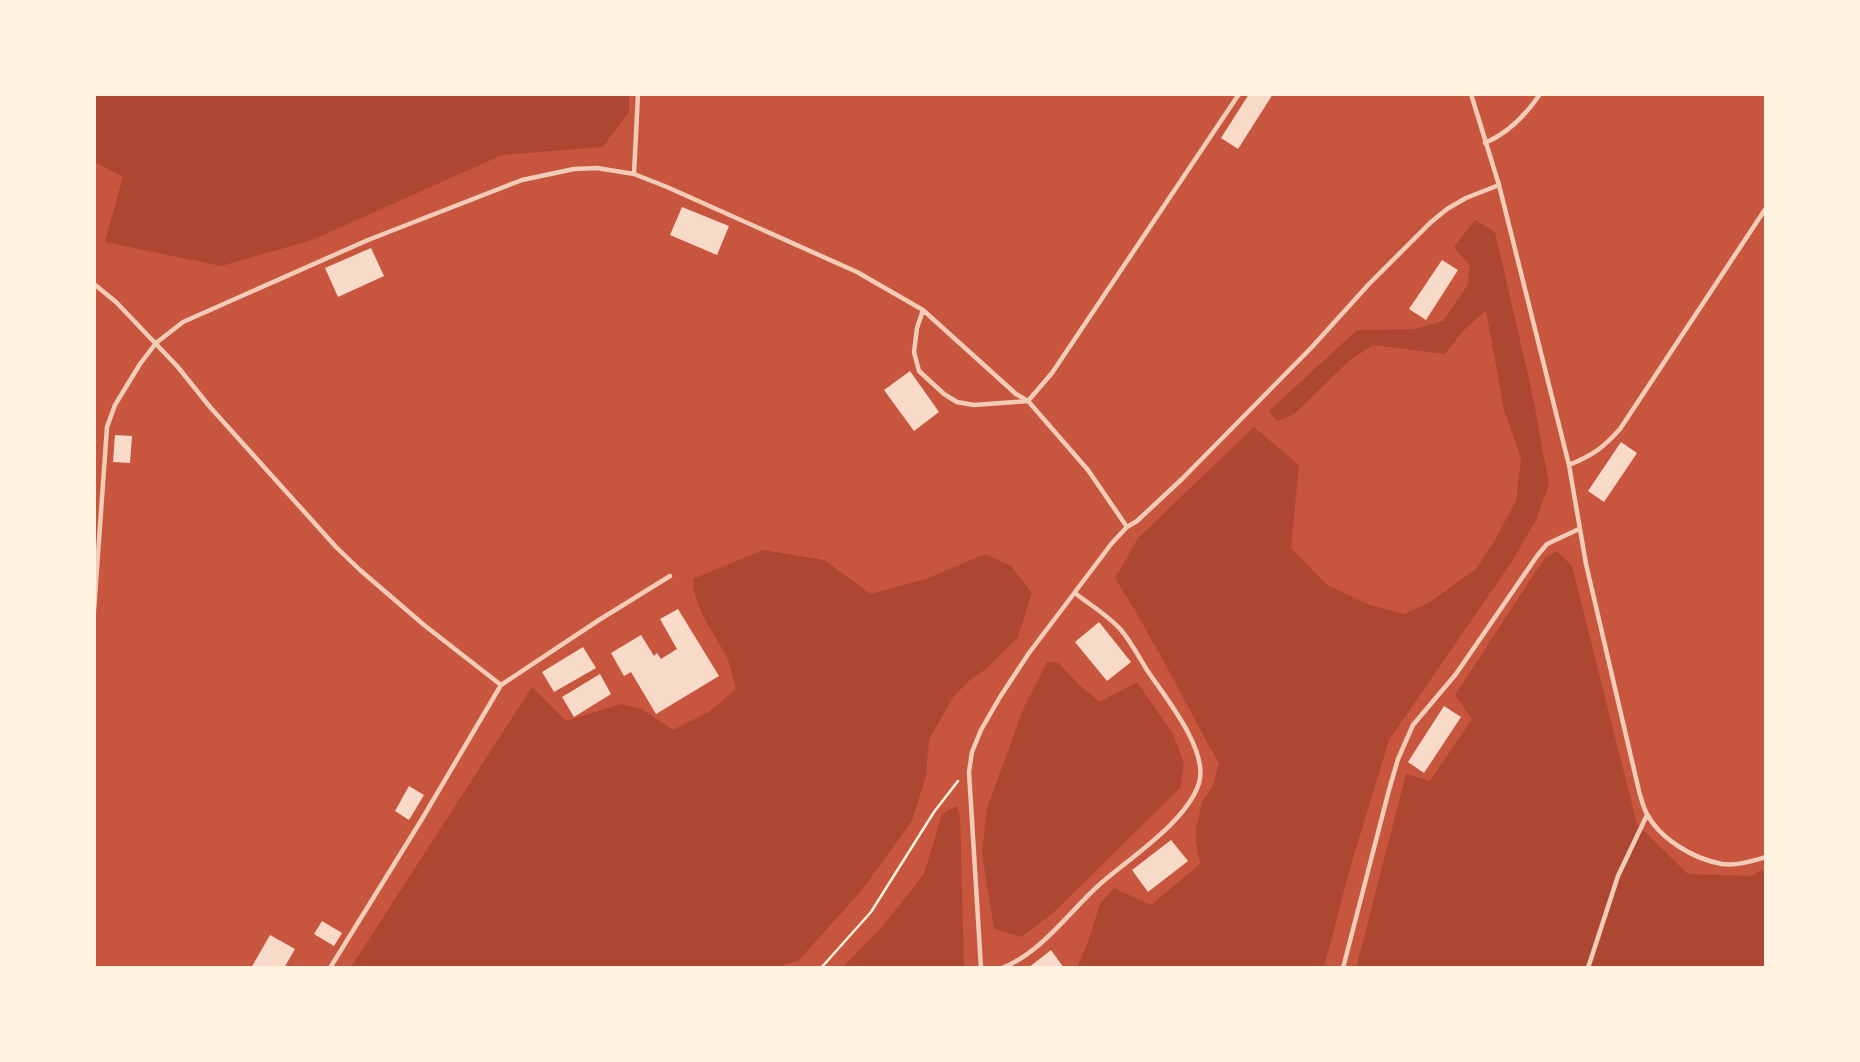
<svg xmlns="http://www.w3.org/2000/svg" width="1860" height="1062" font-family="Commissioner,sans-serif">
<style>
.green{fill:#ae4732}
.building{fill:#f7dbc8}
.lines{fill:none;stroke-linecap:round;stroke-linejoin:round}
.path{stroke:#fff3e0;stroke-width:2.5}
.service{stroke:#f1ccb7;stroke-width:4.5}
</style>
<rect width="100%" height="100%" fill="#c8553d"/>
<path class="green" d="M94,95L95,94L629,95V112L603,147L502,155L312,240L221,266L105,242L123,177L95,162Z
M1475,220L1495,232L1532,392L1549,484L1536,520L1511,563L1389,740L1351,865L1324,967H1077L1088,942L1100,904L1114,888L1151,905L1200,864L1196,842V828L1203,800L1212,787L1219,764C1185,702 1153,638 1115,578L1138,538L1254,427L1299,465L1291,548L1327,585L1370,605L1404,614L1430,602L1476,569L1493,543L1516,501L1521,458L1504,410L1486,311L1464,330L1445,354L1373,345L1350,360L1294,414L1277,421L1269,411L1357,330L1415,329L1443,321L1467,286L1470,266L1454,247Z
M763,550L824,560L871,594L926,579L985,554L1011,566L1032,593L1018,637L986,669L970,680L953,697L929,740L926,776L912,821L862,890L798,961L780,966L760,968L351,967L532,687L566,721L621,704L642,709L673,730L709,712L736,689C733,678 731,666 726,656C714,632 693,607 693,579Z
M1557,551L1572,566L1637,824L1688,874L1751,876L1765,869V967L1356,968L1406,774L1430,781L1472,719L1455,695L1544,559Z
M1047,662H1058L1079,685L1100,702L1137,682L1173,734L1184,764L1180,788L1053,913L1021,937L994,929L982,853L987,808L1024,707Z
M956,806L960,815L964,967H843L883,926L924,874L942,814Z"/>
<path class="building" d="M1249,94H1273L1238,149L1221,138Z
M682,207L729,226L717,255L670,235Z
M371,248L384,276L338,297L325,268Z
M1442,260L1458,270L1426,320L1409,309Z
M910,371L939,412L914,431L884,390Z
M115,435L132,436L130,463L113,462Z
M1621,442L1637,453L1604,502L1588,491Z
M678,609L719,676L656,714L631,672L624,676L611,653L641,635L654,656L657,653L661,659L677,649L660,619Z
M1099,622L1131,662L1107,681L1075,642Z
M583,647L596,668L554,692L542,672Z
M600,674L611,694L574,717L562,697Z
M1444,706L1461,717L1424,773L1408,762Z
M409,786L424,795L409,820L395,811Z
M1171,840L1188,861L1148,892L1132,870Z
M322,921L342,933L334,946L314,934Z
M270,935L295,949L284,968H251Z
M1051,950L1064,968H1028Z"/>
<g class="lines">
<path class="path" d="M821,968L871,912L934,812L958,781"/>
<path class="service" d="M1471,94L1499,185L1569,465L1586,564L1639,791C1641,798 1643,806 1646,812C1659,839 1694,859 1722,864C1737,866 1752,861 1766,857
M1485,143C1508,133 1526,115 1540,94
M634,174L638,94
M94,284L116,302L177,366L210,407L336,547L360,570L424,625L501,685
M923,310L917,328L914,352L919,371L944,394L957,402L974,405L1028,401L1052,373L1239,94
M1569,465C1593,455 1603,448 1620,429L1766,208
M94,611L107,427L115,405L140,364L156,343L183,322L368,240L522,180L574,169L597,168L634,174L667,187L857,272L923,310L1016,394L1028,401L1088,470L1127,527
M330,968L422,819L501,685L599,620L670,576
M981,968L969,772L972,752L981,730L1000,697L1029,653L1112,543L1127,527L1137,521L1182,479L1312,347L1369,284L1430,223L1447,209L1466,198L1499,185
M1002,968C1040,954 1070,911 1099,885C1128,859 1187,822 1199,783C1209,750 1165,697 1147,670C1139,657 1131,642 1121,630C1109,616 1090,605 1075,593
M1343,968L1389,790L1398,759L1413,725L1456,674L1537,556L1547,544L1579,529
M1588,968L1618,876L1647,815"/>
</g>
<rect width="1860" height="1062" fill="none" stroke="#fff3e0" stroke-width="192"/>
</svg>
